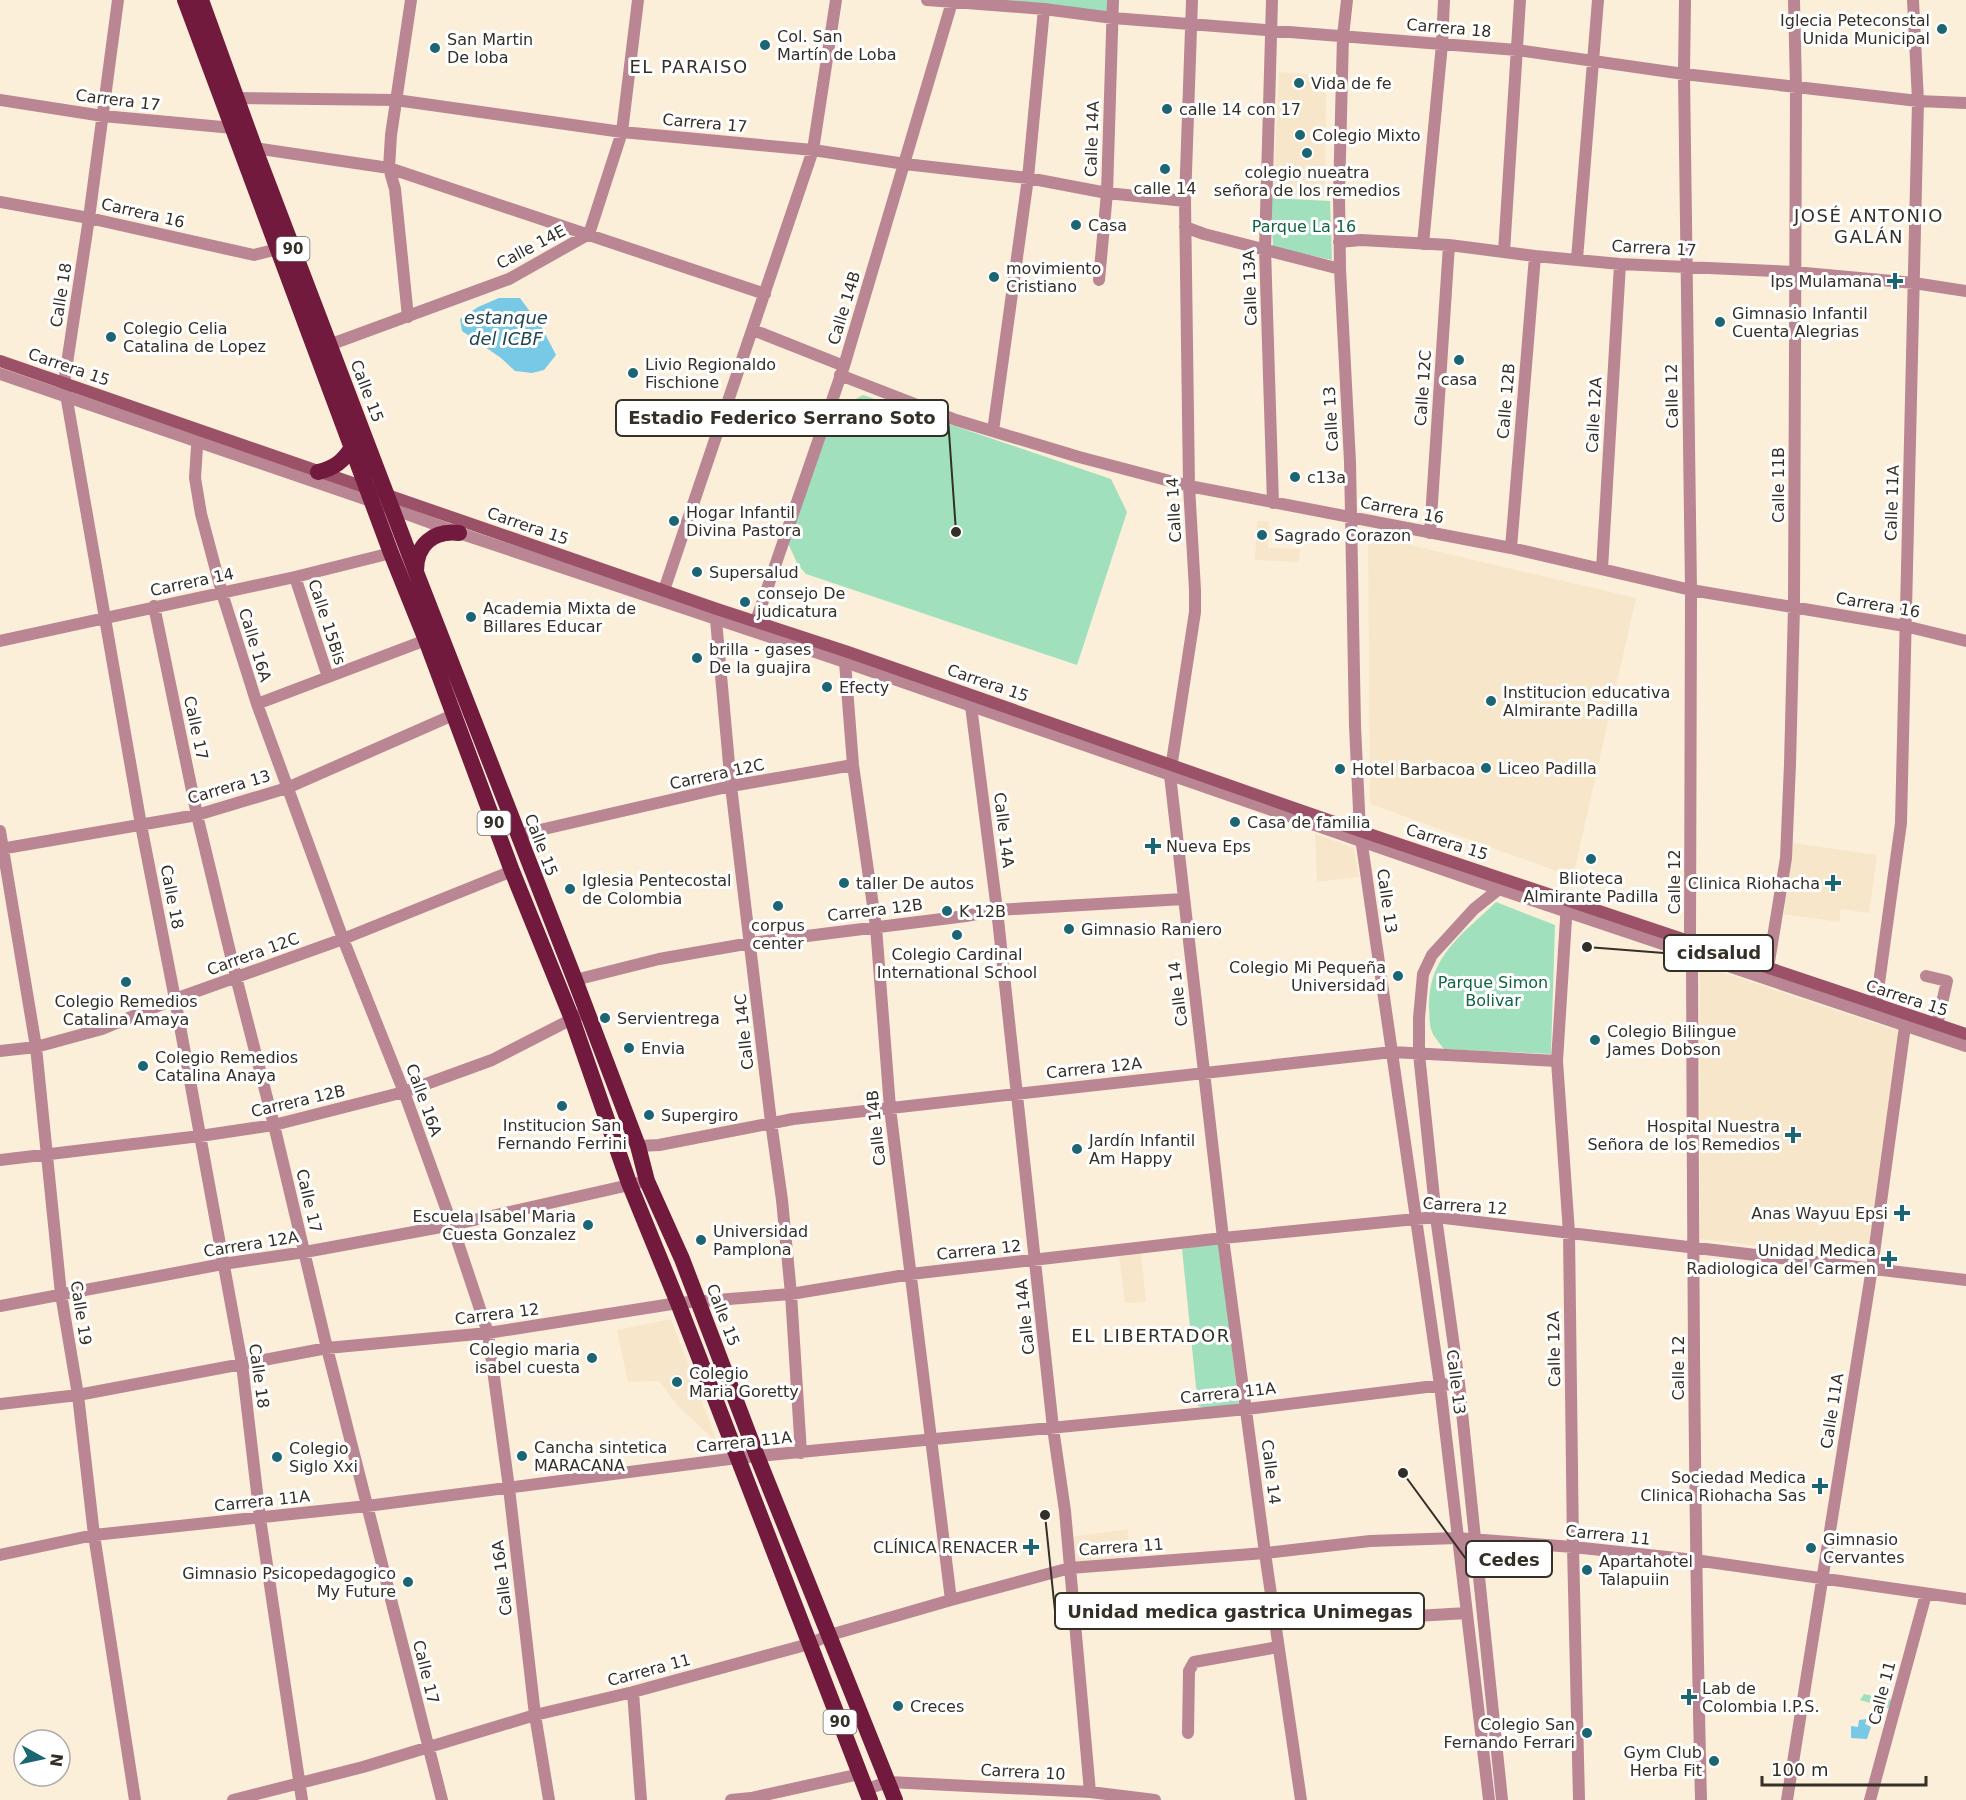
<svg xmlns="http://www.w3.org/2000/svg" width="1966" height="1800" font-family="'DejaVu Sans',sans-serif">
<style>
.built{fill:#f7e6c9}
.green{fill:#a0e0bd}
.water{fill:#77c9e5}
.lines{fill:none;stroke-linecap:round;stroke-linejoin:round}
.minor{stroke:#ba8694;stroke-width:12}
.tertiary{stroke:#ba8694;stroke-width:12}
.secondary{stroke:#9b5168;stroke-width:12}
.trunk{stroke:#721a3d;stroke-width:16}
.poi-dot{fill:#1c6572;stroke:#fff;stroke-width:2}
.labels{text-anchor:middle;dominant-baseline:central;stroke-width:6;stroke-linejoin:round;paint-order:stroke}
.shield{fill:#fff;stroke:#716d68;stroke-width:1.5}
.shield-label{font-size:15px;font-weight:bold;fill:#342f27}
.poi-label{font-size:16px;fill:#342f27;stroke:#fff;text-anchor:start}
.street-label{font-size:16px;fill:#342f27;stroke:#fff}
.park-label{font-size:16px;fill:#106543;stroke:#fff}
.neighbourhood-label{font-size:18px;letter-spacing:1.5px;fill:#342f27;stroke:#fff}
.water-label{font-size:18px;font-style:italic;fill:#214652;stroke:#fff}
.leader{fill:none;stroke:#342f27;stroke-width:2}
.callout-dot{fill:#342f27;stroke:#fff;stroke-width:2}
.callout{fill:#fff;stroke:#342f27;stroke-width:2}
.callout-label{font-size:18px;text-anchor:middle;font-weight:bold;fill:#342f27}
</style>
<rect width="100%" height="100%" fill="#fcefd9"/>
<path class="built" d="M1279,72L1326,76L1325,197L1273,195Z
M1257,521L1269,522L1268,548L1300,549L1299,562L1255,560Z
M1368,535L1636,598L1573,877L1370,804Z
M1315,834L1354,848L1359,877L1317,882Z
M1793,843L1877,855L1869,913L1841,909L1839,922L1784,914Z
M1700,965L1901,1032L1867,1259L1700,1239Z
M1141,1253L1146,1302L1125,1303L1119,1257Z
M671,1319L718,1444L678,1406L659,1381L628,1382L617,1330Z
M1128,1529L1129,1560L1077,1566L1071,1537Z"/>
<path class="green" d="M978,0H1109V13Z
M1271,198L1330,201L1332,260L1273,247Z
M863,395L1111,479L1127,512L1077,665L806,574L798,565L788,543L831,412Z
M1496,902L1555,925L1551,1054L1444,1049C1429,1030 1430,1031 1429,1007C1428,956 1463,934 1496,902Z
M1219,1243L1239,1407L1209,1409L1198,1406L1182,1249Z
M1864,1694L1893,1700L1891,1709L1860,1700Z"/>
<path class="water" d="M499,298H520L542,328L556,355L544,370L532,373L515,371L501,358L462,331L460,319L478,307Z
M1867,1719L1865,1724L1871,1727L1867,1739L1851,1738V1726L1858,1727L1859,1720Z"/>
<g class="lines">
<path class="minor" d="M118,0L89,218L64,383L141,825L175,999L242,1364L260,1518L302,1800
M927,0L1044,9L1113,18L1517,50L1684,74L1918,101L1966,103
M1192,0L1185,201L1189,486L1195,590V612L1170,775L1223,1238L1265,1553L1301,1800
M1272,0L1265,249L1273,503
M1347,0L1343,36L1339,195L1340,269L1350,462L1355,726L1360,831L1440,1385L1489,1800
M1685,0L1684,74L1691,590L1690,941L1692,954C1693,1236 1694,1518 1701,1800
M229,98L396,100L622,132L813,150L905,164L1028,178L1107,193L1185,201
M0,100L103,116L233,128
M254,148L389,168L765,294
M0,202L89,218L254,255L278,249
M1185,227L1204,234L1340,269
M1339,242L1361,240L1449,245L1535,256L1620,264L1794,272L1914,283L1966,291
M1423,244L1442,44L1444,0
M1504,252L1520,0
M1577,259L1598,0
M1099,280L1107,193L1113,0
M408,317L395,189L389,168L391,135L411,0
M753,330L844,366
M329,345L509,279L589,234L622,132L638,0
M840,375L956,420L1079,457L1189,486L1511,548L1691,590L1905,626L1966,641
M198,431L195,478L201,514L222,593L257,704L343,939L404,1092L452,1225L488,1333L509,1488L535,1715L549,1800
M993,431L1028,178L1044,9
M1430,533L1449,245
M1511,548L1535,256
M1602,569L1620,264
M295,577L328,677
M661,599L813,150L836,0
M154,606L197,815L236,977L274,1125L327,1348L442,1800
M717,610L716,620L731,786L771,1122L782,1200L791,1294L801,1453
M756,621L844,366L952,2
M0,641L295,577L391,553
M848,653L845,662L853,765L876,927L890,1108L951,1600
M974,697L971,706L997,910L1053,1428L1065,1511L1090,1792
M257,704L426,640
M0,831L36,1047L61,1294L78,1395L94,1535L135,1800
M518,835L731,786L853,765
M0,849L197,815L287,788L453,715
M1499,889L1474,909L1432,955L1423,974L1419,1018V1054L1436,1217L1459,1383L1502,1800
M1567,903L1557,1061L1569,1233L1573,1547L1579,1800
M1768,968L1786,858L1790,764L1794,607L1796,87L1794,0
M1926,976L1947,981L1937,1025
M575,980L659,959L751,943L966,916L997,910L1183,899
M1876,1005L1901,823L1918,101L1913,0
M0,1051L36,1047L102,1029L175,999L343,939L512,871
M638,1146L659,1145L793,1119L1392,1052L1557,1061
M0,1160L200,1136L274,1125L404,1092L492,1060L578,1016
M0,1306L223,1264L305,1252L452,1225L647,1181
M0,1404L78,1395L327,1348L488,1333L678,1303L791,1294L911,1274L1223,1238L1436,1217L1966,1280
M0,1555L94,1535L367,1506L737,1458L1247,1409L1459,1383
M1399,1617L1467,1613
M633,1692L641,1800
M1188,1733L1189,1671L1194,1662L1278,1647
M866,1789L889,1782L1090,1792L1155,1800
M233,1800L363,1767L535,1715L633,1692L809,1644L830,1635L951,1600L1070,1568L1265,1553L1370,1541L1457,1538L1573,1547L1695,1560L1966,1599
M731,1800L751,1798L860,1774
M1787,1800L1872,1268L1905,1026L1908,1016
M1870,1800L1926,1594"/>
<path class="tertiary" d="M0,374L371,501L459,533L845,662L1499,889L1966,1046"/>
<path class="secondary" d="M0,361L717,609L848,652L1360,831L1966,1034"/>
<path class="trunk" d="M185,0L391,553L426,640L512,871L572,1019L629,1183L678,1303L870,1800
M201,0L256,152L416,572L575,980L638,1146L647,1181L682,1259L757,1456L895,1800
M318,472C334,468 343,462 352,447
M416,571C416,545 433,530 459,533"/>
</g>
<g class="poi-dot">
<circle cx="1942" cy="29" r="6"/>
<circle cx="765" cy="45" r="6"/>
<circle cx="435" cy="48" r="6"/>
<circle cx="1299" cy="83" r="6"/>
<circle cx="1167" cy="109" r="6"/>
<circle cx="1300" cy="135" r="6"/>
<circle cx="1307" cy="153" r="6"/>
<circle cx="1165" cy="169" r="6"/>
<circle cx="1076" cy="225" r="6"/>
<circle cx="994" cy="277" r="6"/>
<path d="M1892 272h6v6h6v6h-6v6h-6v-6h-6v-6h6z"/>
<circle cx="1720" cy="322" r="6"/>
<circle cx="111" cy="337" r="6"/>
<circle cx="1459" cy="360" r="6"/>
<circle cx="633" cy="373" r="6"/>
<circle cx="1295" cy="477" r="6"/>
<circle cx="674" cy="521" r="6"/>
<circle cx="1262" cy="535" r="6"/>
<circle cx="697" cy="572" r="6"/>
<circle cx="745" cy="602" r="6"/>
<circle cx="471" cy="617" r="6"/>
<circle cx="697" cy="658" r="6"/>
<circle cx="827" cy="687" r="6"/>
<circle cx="1491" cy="701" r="6"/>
<circle cx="1486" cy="768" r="6"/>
<circle cx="1340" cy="769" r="6"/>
<circle cx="1235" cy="822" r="6"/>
<path d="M1150 837h6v6h6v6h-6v6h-6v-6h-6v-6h6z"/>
<circle cx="1591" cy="859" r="6"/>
<circle cx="844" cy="883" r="6"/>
<path d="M1830 874h6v6h6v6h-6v6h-6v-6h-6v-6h6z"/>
<circle cx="570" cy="889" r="6"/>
<circle cx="778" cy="906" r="6"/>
<circle cx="947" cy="911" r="6"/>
<circle cx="1069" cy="929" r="6"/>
<circle cx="957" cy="935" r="6"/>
<circle cx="1398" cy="976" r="6"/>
<circle cx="126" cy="982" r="6"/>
<circle cx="605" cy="1018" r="6"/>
<circle cx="1595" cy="1040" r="6"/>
<circle cx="629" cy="1048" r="6"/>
<circle cx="143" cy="1066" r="6"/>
<circle cx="562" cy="1106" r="6"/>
<circle cx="649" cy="1115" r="6"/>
<path d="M1790 1126h6v6h6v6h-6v6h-6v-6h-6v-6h6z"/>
<circle cx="1077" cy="1149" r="6"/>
<path d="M1899 1204h6v6h6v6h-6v6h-6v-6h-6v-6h6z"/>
<circle cx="588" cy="1225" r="6"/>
<circle cx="701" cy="1240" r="6"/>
<path d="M1886 1250h6v6h6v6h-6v6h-6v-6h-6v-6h6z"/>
<circle cx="592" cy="1358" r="6"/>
<circle cx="677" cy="1382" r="6"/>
<circle cx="522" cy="1456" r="6"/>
<circle cx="277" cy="1457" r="6"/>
<path d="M1817 1477h6v6h6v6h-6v6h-6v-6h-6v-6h6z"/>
<path d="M1028 1538h6v6h6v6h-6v6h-6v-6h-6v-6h6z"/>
<circle cx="1811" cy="1548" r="6"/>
<circle cx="1587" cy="1570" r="6"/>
<circle cx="408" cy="1582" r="6"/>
<path d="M1686 1688h6v6h6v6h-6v6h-6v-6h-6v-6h6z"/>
<circle cx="898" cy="1706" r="6"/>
<circle cx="1587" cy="1733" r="6"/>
<circle cx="1714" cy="1761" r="6"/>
</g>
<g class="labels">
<g class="shield">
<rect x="276.5" y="237" width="33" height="24" rx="4.5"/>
<rect x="477.5" y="811" width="33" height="24" rx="4.5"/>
<rect x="823.5" y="1710" width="33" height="24" rx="4.5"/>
</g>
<g class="shield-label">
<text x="293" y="249">90</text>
<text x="494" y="823">90</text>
<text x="840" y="1722">90</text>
</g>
<g class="poi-label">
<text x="1930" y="20" text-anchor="end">Iglecia Peteconstal<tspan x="1930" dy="18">Unida Municipal</tspan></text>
<text x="777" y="36">Col. San<tspan x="777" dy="18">Martín de Loba</tspan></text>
<text x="447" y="39">San Martin<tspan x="447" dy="18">De loba</tspan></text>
<text x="1311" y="83">Vida de fe</text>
<text x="1179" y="109">calle 14 con 17</text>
<text x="1312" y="135">Colegio Mixto</text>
<text x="1307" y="172" text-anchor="middle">colegio nueatra<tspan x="1307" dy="18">señora de los remedios</tspan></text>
<text x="1165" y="188" text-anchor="middle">calle 14</text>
<text x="1088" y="225">Casa</text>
<text x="1006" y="268">movimiento<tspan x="1006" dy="18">Cristiano</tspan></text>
<text x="1882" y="281" text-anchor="end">Ips Mulamana</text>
<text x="1732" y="313">Gimnasio Infantil<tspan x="1732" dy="18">Cuenta Alegrias</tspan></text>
<text x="123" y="328">Colegio Celia<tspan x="123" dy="18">Catalina de Lopez</tspan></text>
<text x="645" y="364">Livio Regionaldo<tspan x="645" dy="18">Fischione</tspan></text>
<text x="1459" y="379" text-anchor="middle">casa</text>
<text x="1307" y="477">c13a</text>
<text x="686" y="512">Hogar Infantil<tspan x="686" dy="18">Divina Pastora</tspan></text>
<text x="1274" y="535">Sagrado Corazon</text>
<text x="709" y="572">Supersalud</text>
<text x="757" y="593">consejo De<tspan x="757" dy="18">judicatura</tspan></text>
<text x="483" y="608">Academia Mixta de<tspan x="483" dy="18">Billares Educar</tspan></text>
<text x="709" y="649">brilla - gases<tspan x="709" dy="18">De la guajira</tspan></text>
<text x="839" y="687">Efecty</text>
<text x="1503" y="692">Institucion educativa<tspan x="1503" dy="18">Almirante Padilla</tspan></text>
<text x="1498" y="768">Liceo Padilla</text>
<text x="1352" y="769">Hotel Barbacoa</text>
<text x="1247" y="822">Casa de familia</text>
<text x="1166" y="846">Nueva Eps</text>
<text x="1591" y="878" text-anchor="middle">Blioteca<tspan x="1591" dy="18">Almirante Padilla</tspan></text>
<text x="582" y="880">Iglesia Pentecostal<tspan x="582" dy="18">de Colombia</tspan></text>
<text x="856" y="883">taller De autos</text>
<text x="1820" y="883" text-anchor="end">Clinica Riohacha</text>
<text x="959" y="911">K 12B</text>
<text x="778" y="925" text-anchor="middle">corpus<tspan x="778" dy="18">center</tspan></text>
<text x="1081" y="929">Gimnasio Raniero</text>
<text x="957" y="954" text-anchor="middle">Colegio Cardinal<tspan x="957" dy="18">International School</tspan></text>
<text x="1386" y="967" text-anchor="end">Colegio Mi Pequeña<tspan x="1386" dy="18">Universidad</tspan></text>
<text x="126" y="1001" text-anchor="middle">Colegio Remedios<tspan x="126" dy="18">Catalina Amaya</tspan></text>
<text x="617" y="1018">Servientrega</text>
<text x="1607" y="1031">Colegio Bilingue<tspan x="1607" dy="18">James Dobson</tspan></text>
<text x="641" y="1048">Envia</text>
<text x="155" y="1057">Colegio Remedios<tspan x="155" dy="18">Catalina Anaya</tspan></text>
<text x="661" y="1115">Supergiro</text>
<text x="562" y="1125" text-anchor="middle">Institucion San<tspan x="562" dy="18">Fernando Ferrini</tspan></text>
<text x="1780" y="1126" text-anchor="end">Hospital Nuestra<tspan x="1780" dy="18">Señora de los Remedios</tspan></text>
<text x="1089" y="1140">Jardín Infantil<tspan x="1089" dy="18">Am Happy</tspan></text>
<text x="1888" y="1213" text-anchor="end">Anas Wayuu Epsi</text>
<text x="576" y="1216" text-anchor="end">Escuela Isabel Maria<tspan x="576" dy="18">Cuesta Gonzalez</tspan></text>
<text x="713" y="1231">Universidad<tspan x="713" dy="18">Pamplona</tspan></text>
<text x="1876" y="1250" text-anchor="end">Unidad Medica<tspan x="1876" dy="18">Radiologica del Carmen</tspan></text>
<text x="580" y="1349" text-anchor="end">Colegio maria<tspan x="580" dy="18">isabel cuesta</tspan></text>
<text x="689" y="1373">Colegio<tspan x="689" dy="18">Maria Goretty</tspan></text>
<text x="534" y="1447">Cancha sintetica<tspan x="534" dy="18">MARACANA</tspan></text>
<text x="289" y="1448">Colegio<tspan x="289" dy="18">Siglo Xxi</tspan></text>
<text x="1806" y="1477" text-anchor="end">Sociedad Medica<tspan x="1806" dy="18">Clinica Riohacha Sas</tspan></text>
<text x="1823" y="1539">Gimnasio<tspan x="1823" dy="18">Cervantes</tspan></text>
<text x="1018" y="1547" text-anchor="end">CLÍNICA RENACER</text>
<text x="1599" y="1561">Apartahotel<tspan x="1599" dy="18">Talapuiin</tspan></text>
<text x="396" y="1573" text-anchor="end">Gimnasio Psicopedagogico<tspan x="396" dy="18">My Future</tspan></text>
<text x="1702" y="1688">Lab de<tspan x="1702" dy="18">Colombia I.P.S.</tspan></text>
<text x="910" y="1706">Creces</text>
<text x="1575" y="1724" text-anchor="end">Colegio San<tspan x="1575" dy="18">Fernando Ferrari</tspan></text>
<text x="1702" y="1752" text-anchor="end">Gym Club<tspan x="1702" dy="18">Herba Fit</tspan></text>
</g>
<g class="street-label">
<text transform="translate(1449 28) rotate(5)">Carrera 18</text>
<text transform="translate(118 100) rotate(7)">Carrera 17</text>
<text transform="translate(705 123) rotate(5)">Carrera 17</text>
<text transform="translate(1092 139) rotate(-88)">Calle 14A</text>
<text transform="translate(143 213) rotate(13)">Carrera 16</text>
<text transform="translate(531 247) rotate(-28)">Calle 14E</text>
<text transform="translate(1654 248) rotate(3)">Carrera 17</text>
<text transform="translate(1250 288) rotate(-92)">Calle 13A</text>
<text transform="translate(61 295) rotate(-81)">Calle 18</text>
<text transform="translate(844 308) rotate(-73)">Calle 14B</text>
<text transform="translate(69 367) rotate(19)">Carrera 15</text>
<text transform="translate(1423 388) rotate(-86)">Calle 12C</text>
<text transform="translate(367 391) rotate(69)">Calle 15</text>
<text transform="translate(1672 396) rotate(-91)">Calle 12</text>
<text transform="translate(1506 401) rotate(-85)">Calle 12B</text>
<text transform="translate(1594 415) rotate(-87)">Calle 12A</text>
<text transform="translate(1331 419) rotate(-93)">Calle 13</text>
<text transform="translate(1778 485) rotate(-90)">Calle 11B</text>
<text transform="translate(1892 503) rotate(-88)">Calle 11A</text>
<text transform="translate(1174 510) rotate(-93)">Calle 14</text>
<text transform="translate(1402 510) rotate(11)">Carrera 16</text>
<text transform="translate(528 526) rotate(19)">Carrera 15</text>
<text transform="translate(192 582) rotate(-12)">Carrera 14</text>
<text transform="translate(1878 605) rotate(10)">Carrera 16</text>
<text transform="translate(327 622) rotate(72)">Calle 15Bis</text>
<text transform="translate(255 645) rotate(73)">Calle 16A</text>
<text transform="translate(988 683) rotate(19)">Carrera 15</text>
<text transform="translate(196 728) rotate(78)">Calle 17</text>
<text transform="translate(717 774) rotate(-12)">Carrera 12C</text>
<text transform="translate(229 787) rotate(-16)">Carrera 13</text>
<text transform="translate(1004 830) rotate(83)">Calle 14A</text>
<text transform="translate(1447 842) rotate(18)">Carrera 15</text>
<text transform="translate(541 845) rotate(69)">Calle 15</text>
<text transform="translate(1674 882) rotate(-90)">Calle 12</text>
<text transform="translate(172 897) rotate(79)">Calle 18</text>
<text transform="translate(1387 901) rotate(82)">Calle 13</text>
<text transform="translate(875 910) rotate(-7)">Carrera 12B</text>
<text transform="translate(253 954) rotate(-20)">Carrera 12C</text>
<text transform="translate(1178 994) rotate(-97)">Calle 14</text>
<text transform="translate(1907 998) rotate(18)">Carrera 15</text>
<text transform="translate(744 1032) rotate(-96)">Calle 14C</text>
<text transform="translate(1094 1068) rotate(-6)">Carrera 12A</text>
<text transform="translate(424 1100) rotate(70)">Calle 16A</text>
<text transform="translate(298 1101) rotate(-13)">Carrera 12B</text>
<text transform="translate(876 1128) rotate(-96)">Calle 14B</text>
<text transform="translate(309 1201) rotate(77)">Calle 17</text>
<text transform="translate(1465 1206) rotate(4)">Carrera 12</text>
<text transform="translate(251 1244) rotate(-9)">Carrera 12A</text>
<text transform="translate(979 1250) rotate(-6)">Carrera 12</text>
<text transform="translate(81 1313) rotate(81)">Calle 19</text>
<text transform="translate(497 1314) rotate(-7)">Carrera 12</text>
<text transform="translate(723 1315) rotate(69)">Calle 15</text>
<text transform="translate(1025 1317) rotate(-96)">Calle 14A</text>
<text transform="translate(1554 1349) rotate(-91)">Calle 12A</text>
<text transform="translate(1678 1368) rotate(-90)">Calle 12</text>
<text transform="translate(259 1376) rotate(82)">Calle 18</text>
<text transform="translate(1456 1382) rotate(83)">Calle 13</text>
<text transform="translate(1228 1393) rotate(-6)">Carrera 11A</text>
<text transform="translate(1832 1411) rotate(-81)">Calle 11A</text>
<text transform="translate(744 1442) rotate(-6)">Carrera 11A</text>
<text transform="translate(1271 1472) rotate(83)">Calle 14</text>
<text transform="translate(262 1501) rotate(-6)">Carrera 11A</text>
<text transform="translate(1608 1535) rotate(6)">Carrera 11</text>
<text transform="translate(1121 1547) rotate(-4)">Carrera 11</text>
<text transform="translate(502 1578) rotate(-97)">Calle 16A</text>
<text transform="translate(649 1670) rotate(-15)">Carrera 11</text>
<text transform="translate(426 1672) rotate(76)">Calle 17</text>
<text transform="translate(1882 1693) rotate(-75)">Calle 11</text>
<text transform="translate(1023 1772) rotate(3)">Carrera 10</text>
</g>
<g class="park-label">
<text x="1304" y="226">Parque La 16</text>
<text x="1493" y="982">Parque Simon<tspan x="1493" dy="18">Bolivar</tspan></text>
</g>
<g class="neighbourhood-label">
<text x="689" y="66">EL PARAISO</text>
<text x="1869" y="215">JOSÉ ANTONIO<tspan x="1869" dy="21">GALÁN</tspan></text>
<text x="1151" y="1335">EL LIBERTADOR</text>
</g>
<g class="water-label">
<text x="506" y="317">estanque<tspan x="506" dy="21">del ICBF</tspan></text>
</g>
</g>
<path class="leader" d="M956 532L948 418M1587 947L1664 953M1403 1473L1466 1559M1045 1515L1055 1611"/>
<g class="callout-dot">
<circle cx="956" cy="532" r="6"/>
<circle cx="1587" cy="947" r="6"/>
<circle cx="1403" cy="1473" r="6"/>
<circle cx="1045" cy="1515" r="6"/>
</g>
<g class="callout">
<rect x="616" y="400" width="332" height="36" rx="6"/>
<rect x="1664" y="935" width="109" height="36" rx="6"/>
<rect x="1466" y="1541" width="86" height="36" rx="6"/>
<rect x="1055" y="1593" width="369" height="36" rx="6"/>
</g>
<g class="callout-label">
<text x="782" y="424">Estadio Federico Serrano Soto</text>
<text x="1719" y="959">cidsalud</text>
<text x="1509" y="1566">Cedes</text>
<text x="1240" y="1618">Unidad medica gastrica Unimegas</text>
</g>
<g transform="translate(42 1758) rotate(98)"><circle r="28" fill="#ffffff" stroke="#aeaca9" stroke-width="1.5"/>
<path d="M0-4.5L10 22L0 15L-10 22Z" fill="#1c6572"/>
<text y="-9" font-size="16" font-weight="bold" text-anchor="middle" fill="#342f27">N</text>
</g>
<path d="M1762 1776v9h164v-9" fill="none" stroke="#342f27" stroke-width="3"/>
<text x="1771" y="1776" font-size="18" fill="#342f27" stroke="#ffffff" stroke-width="4.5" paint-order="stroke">100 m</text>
</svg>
